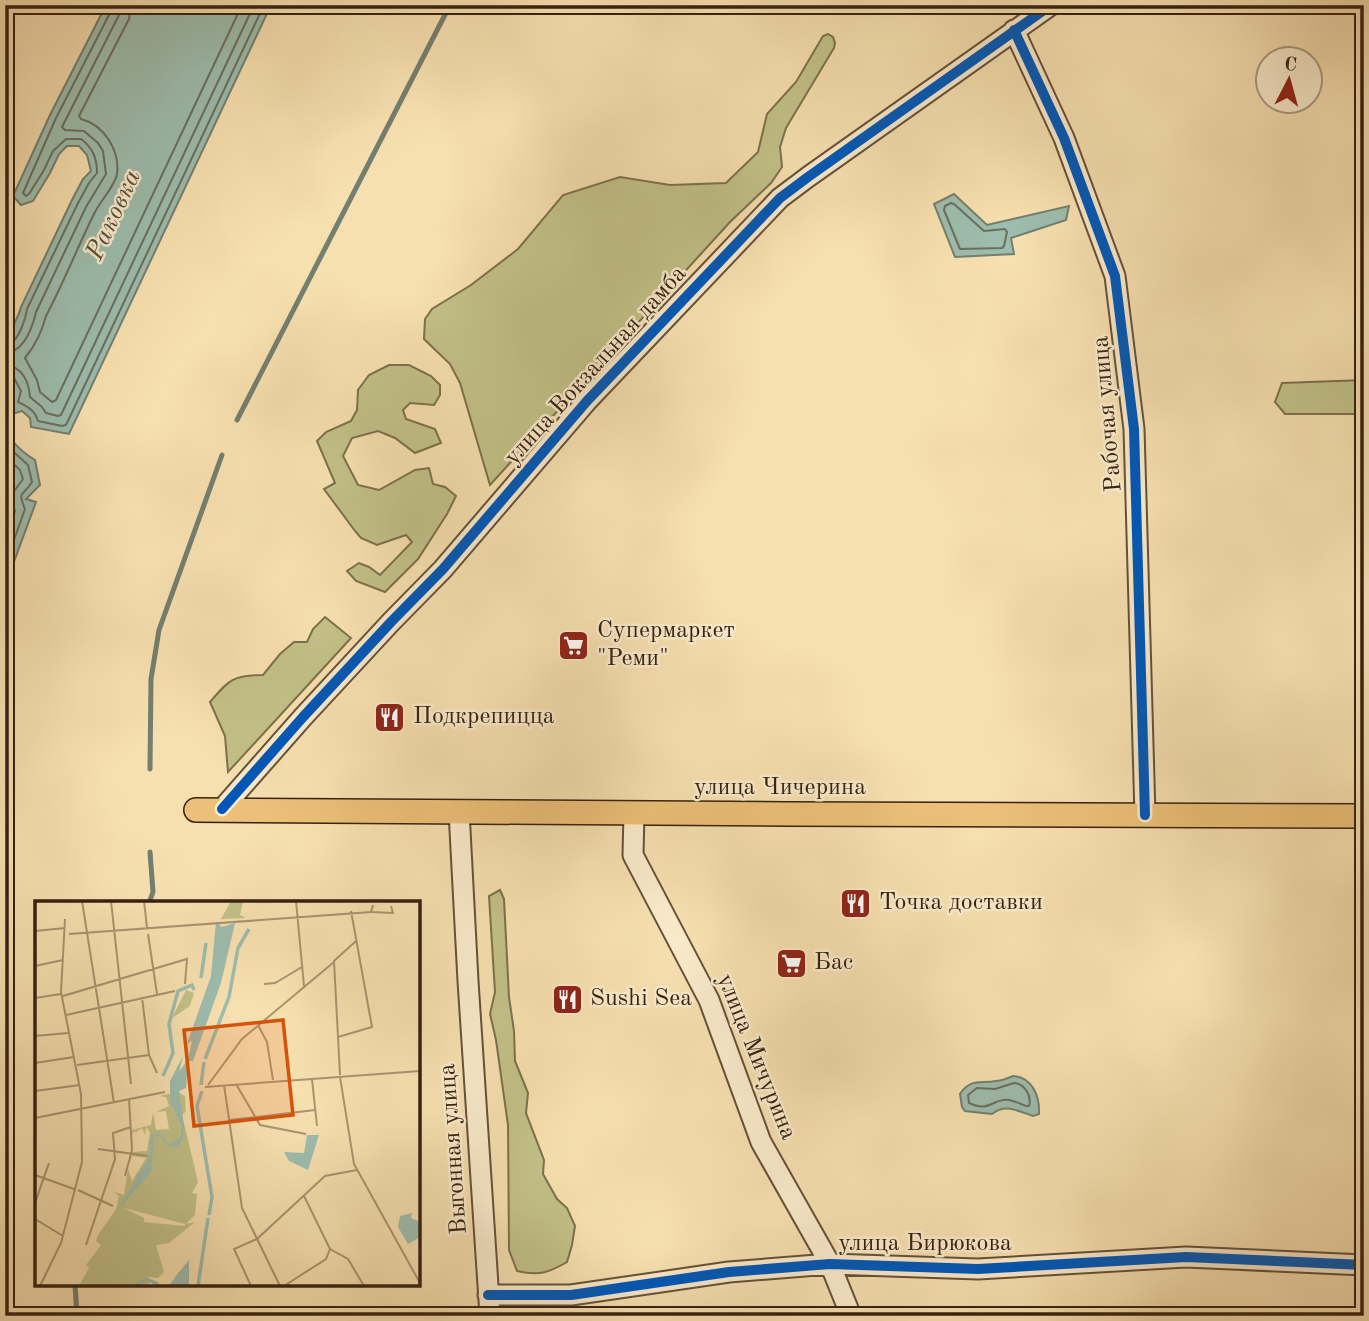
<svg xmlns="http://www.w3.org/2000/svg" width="1369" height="1321" font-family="'Old Standard TT',serif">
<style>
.green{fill:#c2c188;stroke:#7c714c;stroke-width:2}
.water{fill:#9dbdae;stroke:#747f6f;stroke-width:2}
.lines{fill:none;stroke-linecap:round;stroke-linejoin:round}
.shore{stroke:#6a6f5f;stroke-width:2}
.stream{stroke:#747f6f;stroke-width:5}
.minor-casing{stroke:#665138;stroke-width:23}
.major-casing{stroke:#362110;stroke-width:26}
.minor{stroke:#faebcc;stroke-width:19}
.major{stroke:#ecc078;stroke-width:23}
.cycleway-casing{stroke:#faebcc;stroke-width:15}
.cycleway{stroke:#0057b8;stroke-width:10}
.labels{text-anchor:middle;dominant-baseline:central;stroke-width:5;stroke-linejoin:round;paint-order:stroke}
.street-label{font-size:24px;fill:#362110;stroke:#faebcc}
.poi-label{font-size:24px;fill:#362110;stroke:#faebcc;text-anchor:start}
.water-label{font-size:26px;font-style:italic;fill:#55503f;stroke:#faebcc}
.inset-river{fill:none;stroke:#9dbdae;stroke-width:3.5}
.inset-road{fill:none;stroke:#aa9470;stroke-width:2}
.view{fill:#d6530c;fill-opacity:0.15;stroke:#d6530c;stroke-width:3.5}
.inset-edge{fill:none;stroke:#362110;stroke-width:3.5}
</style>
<rect width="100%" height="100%" fill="#f7e0b0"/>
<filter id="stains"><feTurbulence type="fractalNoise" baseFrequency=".00286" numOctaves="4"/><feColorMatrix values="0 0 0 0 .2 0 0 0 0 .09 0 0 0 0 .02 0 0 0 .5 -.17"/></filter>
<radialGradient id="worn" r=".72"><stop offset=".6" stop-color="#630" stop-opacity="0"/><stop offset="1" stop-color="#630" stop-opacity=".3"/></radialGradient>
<path class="green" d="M828,34L833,37L835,43L834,48L786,128L780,147L782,167L771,183L730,222L490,485L460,383L450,364L424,339L425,319L432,309L471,285L518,249L563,195L620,177L670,185L726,183L758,152L767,114L796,82L823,36Z
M389,365H409L431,376L440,385V395L434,405L410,403L403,410L406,419L435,429L441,443L415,453L395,438L378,431L352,438L343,456L358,485L379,490L415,470L429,468L433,484L445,487L456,496L447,514L418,559L385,592L356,581L347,571L359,563L369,567L380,575L412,542L406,535L377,545L361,538L355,531L324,489L335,483L317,441L326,432L351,421L357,410L358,390L369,375Z
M1364,380V414H1285L1275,402L1282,383Z
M325,617L351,638L228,772L225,736L210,702C229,680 232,675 263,675L280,654L294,642H307L313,629Z
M500,890L504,899L509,997L514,1031L515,1061L528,1093L526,1113L544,1160L543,1174L557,1199L567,1208L575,1226L572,1245L567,1262C548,1273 539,1276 517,1271L509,1250L508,1125L496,1040L490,1014L495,992L489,896Z"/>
<path class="water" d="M106,5H271L69,434L31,427L30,418L22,411L12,414L5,420V403L14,393C5,375 1,358 8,338C12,327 18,318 21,307L72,200L83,179L91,171L87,155L79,146H67L59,154L50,173L33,201L21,205L13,196L50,115Z
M954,194L987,225L1069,206L1066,220L1011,238L1014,254L955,257L934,204Z
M5,427C10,442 22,452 35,460L40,485L26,499L36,502L5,586Z
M1013,1076C1032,1077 1040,1096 1039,1114L1033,1116C1017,1111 1006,1103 992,1114L965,1111L962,1107L960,1094C970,1078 981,1084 996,1081C1002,1081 1008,1078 1013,1076Z"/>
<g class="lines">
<path class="shore" d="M131,5L129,19L79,116L81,119C104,125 120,150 117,174C115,186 101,200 95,212C78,246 64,282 46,316C42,331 35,346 25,358L37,380L40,392L52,402L56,400L242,5
M951,203L954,204L984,231L1005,229L1007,232L1004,246L1002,248L960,249L944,210L945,206Z
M5,344C7,344 10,344 11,343C19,339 26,317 27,309L78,203L89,183L97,173C97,158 93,148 81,139H66L53,151L44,170L29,194L26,196L23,193L56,118L111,11L112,5
M5,353C24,352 32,329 36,312L86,207L106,174L103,151L98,143L84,131L65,130L62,127L119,15L121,5
M5,365C22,366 29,382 30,397L42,407L46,413L58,416L61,415L254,5
M5,374L13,376L21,391L18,402C28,407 35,410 38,421L62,426L66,425L264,5
M5,444L28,465L32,482C23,497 17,490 25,509L5,565
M5,456L20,470L23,479L12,494V501L15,511L5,539
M1014,1083C1025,1084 1032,1096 1029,1106H1026C1021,1104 1015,1101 1009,1100C992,1098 991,1113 969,1103L968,1095L977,1088L995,1089Z"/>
<path class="stream" d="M237,420L450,5
M150,769L151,679L159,630L222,455
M149,903L153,892L150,852
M75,1284L77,1316"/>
<defs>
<path id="minor" d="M1014,30L1064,138L1115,276L1134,429L1145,815
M222,809L303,717L391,622L443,569L587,401L780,198L808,177L1051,5
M459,811L468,981L490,1316
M634,813L633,855L709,1000L761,1142L830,1264L851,1316
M488,1295H571L729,1272L830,1264L978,1269L1186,1257L1364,1265"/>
<path id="major" d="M196,810L787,814L1364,816"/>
</defs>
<use href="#minor" class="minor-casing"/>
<use href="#major" class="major-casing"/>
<use href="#minor" class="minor"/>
<use href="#major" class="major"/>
<defs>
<path id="cycleway" d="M1014,30L1064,138L1115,276L1134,429L1145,815
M222,809L303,717L391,622L443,569L587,401L780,198L808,177L1051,5
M488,1295H571L729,1272L830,1264L978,1269L1186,1257L1364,1265"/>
</defs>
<use href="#cycleway" class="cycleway-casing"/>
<use href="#cycleway" class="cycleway"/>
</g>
<defs>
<symbol id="supermarket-square" viewBox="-11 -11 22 22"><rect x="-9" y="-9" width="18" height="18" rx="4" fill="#8f2418" stroke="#faebcc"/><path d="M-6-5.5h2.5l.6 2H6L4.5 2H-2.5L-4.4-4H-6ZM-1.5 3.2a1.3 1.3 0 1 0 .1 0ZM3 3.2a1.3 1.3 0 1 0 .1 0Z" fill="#fff"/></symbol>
<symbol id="restaurant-square" viewBox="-11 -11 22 22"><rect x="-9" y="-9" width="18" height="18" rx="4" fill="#8f2418" stroke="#faebcc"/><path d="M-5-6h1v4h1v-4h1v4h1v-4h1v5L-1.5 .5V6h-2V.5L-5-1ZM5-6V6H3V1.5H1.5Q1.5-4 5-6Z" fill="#fff"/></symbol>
</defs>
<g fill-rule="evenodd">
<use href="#supermarket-square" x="556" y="628" width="35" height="35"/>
<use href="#restaurant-square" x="372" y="700" width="35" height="35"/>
<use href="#restaurant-square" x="838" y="886" width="35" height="35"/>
<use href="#supermarket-square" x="774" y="946" width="35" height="35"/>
<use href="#restaurant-square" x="550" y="982" width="35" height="35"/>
</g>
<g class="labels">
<g class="street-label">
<text transform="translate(596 366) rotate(-48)">улица Вокзальная дамба</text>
<text transform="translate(1108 414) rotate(-95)">Рабочая улица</text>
<text x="780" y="788">улица Чичерина</text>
<text transform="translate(756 1057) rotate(68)">улица Мичурина</text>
<text transform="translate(454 1149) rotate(-94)">Выгонная улица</text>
<text x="925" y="1244">улица Бирюкова</text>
</g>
<g class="poi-label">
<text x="597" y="631">Супермаркет<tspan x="597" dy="28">"Реми"</tspan></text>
<text x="413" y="717">Подкрепицца</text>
<text x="879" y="903">Точка доставки</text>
<text x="814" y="963">Бас</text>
<text x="590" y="999">Sushi Sea</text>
</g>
<g class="water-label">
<text transform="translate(114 215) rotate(-65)">Раковка</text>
</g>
</g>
<g transform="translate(35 901)">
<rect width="385" height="385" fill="#f7e0b0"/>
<path d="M196,0H208L205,14L211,17L186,18ZM151,89L159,92L155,105L137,117ZM143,191L150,195L151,217L150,211L147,214L163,281L157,292L162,293L160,314L151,323L160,321L134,342L121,344L129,371L123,377L113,376L115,385H44L54,367L51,364L66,344L61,340L63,334L81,308L84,295L79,291L89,294L93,268L97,280L111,257V253L110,257L98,255L96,261L98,251L112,250L115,231L111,226L110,234L107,227L101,231L104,234L99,230L97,234V229L116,224L118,211L121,229L134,228L131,210L121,211L134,205L131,196L124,195ZM89,307L150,323V325L109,321V317Z" fill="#c2c188" fill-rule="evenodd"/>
<path d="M181,21L187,26L200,22L186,82L158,160H153L151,187L144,190L149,225L148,238L143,245L134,246L125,235L119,236L116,271L82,310L115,254L116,234L125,232L134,244L145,237L147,225L135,201V180L148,155L144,171L153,158L157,140L152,143L176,75ZM272,234H284L273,269L254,260L249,251L269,252ZM377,312L376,317L385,321V336L373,343L363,326L365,315ZM154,359V384L134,385L140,376Z" fill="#9dbdae"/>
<path class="inset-river" d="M166,77L171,42M170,158L194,96L203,47L214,28M128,175L138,152L134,123L143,90L157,84L159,89M166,184L169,161M167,190L162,205L177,296L174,314M101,385L111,378L123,383M163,385L173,317"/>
<path class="inset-road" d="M47,0L79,202M76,0L96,183M109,0L112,27M261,0L269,85M337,11L358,12L356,5M0,30L30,27M34,33L336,11L338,4M113,33L122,93M0,65L28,59M229,83L240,82L267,66M28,95L152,58L150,83M107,96L114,154L122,172M0,97L26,93M31,114L140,90M223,124L232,141L238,179M0,135L33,132M303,136L337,126L316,10M0,162L39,156M42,164L114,154M305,174L299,60L321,40M305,176L319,263L385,382M277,178L282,225M201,183L225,224L271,233M173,184L207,138L299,61M189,184L207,307L245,385M170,186L385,170M0,190L45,184M0,217L130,191M195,219L280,209M63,248L113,255M0,274L39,288M90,275L97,249L94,198M43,289L78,305M269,295L295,348L313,358L329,385M0,302L14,262M0,318L28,335M222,338L290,275L322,269M51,344L80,258L78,232L96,226M5,385L26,342L47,261L46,193L26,91L30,18M216,385L199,348L222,338M249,385L291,358L295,348"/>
<path class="view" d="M248,119L258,214L159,225L149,129Z"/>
<rect width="385" height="385" class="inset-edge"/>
</g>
<rect width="1369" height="1321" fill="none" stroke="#f7e0b0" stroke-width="28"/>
<rect x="7" y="7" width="1355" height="1307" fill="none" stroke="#362110" stroke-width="3.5"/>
<rect x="14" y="14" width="1341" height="1293" fill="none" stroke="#362110" stroke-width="2"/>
<g transform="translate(1289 80) rotate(6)"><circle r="33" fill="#faebcc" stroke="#ac9a81" stroke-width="2"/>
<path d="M0-5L12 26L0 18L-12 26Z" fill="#8f2418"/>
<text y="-10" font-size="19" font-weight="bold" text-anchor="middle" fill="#362110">С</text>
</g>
<rect width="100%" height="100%" filter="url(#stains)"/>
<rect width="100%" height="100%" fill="url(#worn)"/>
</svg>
